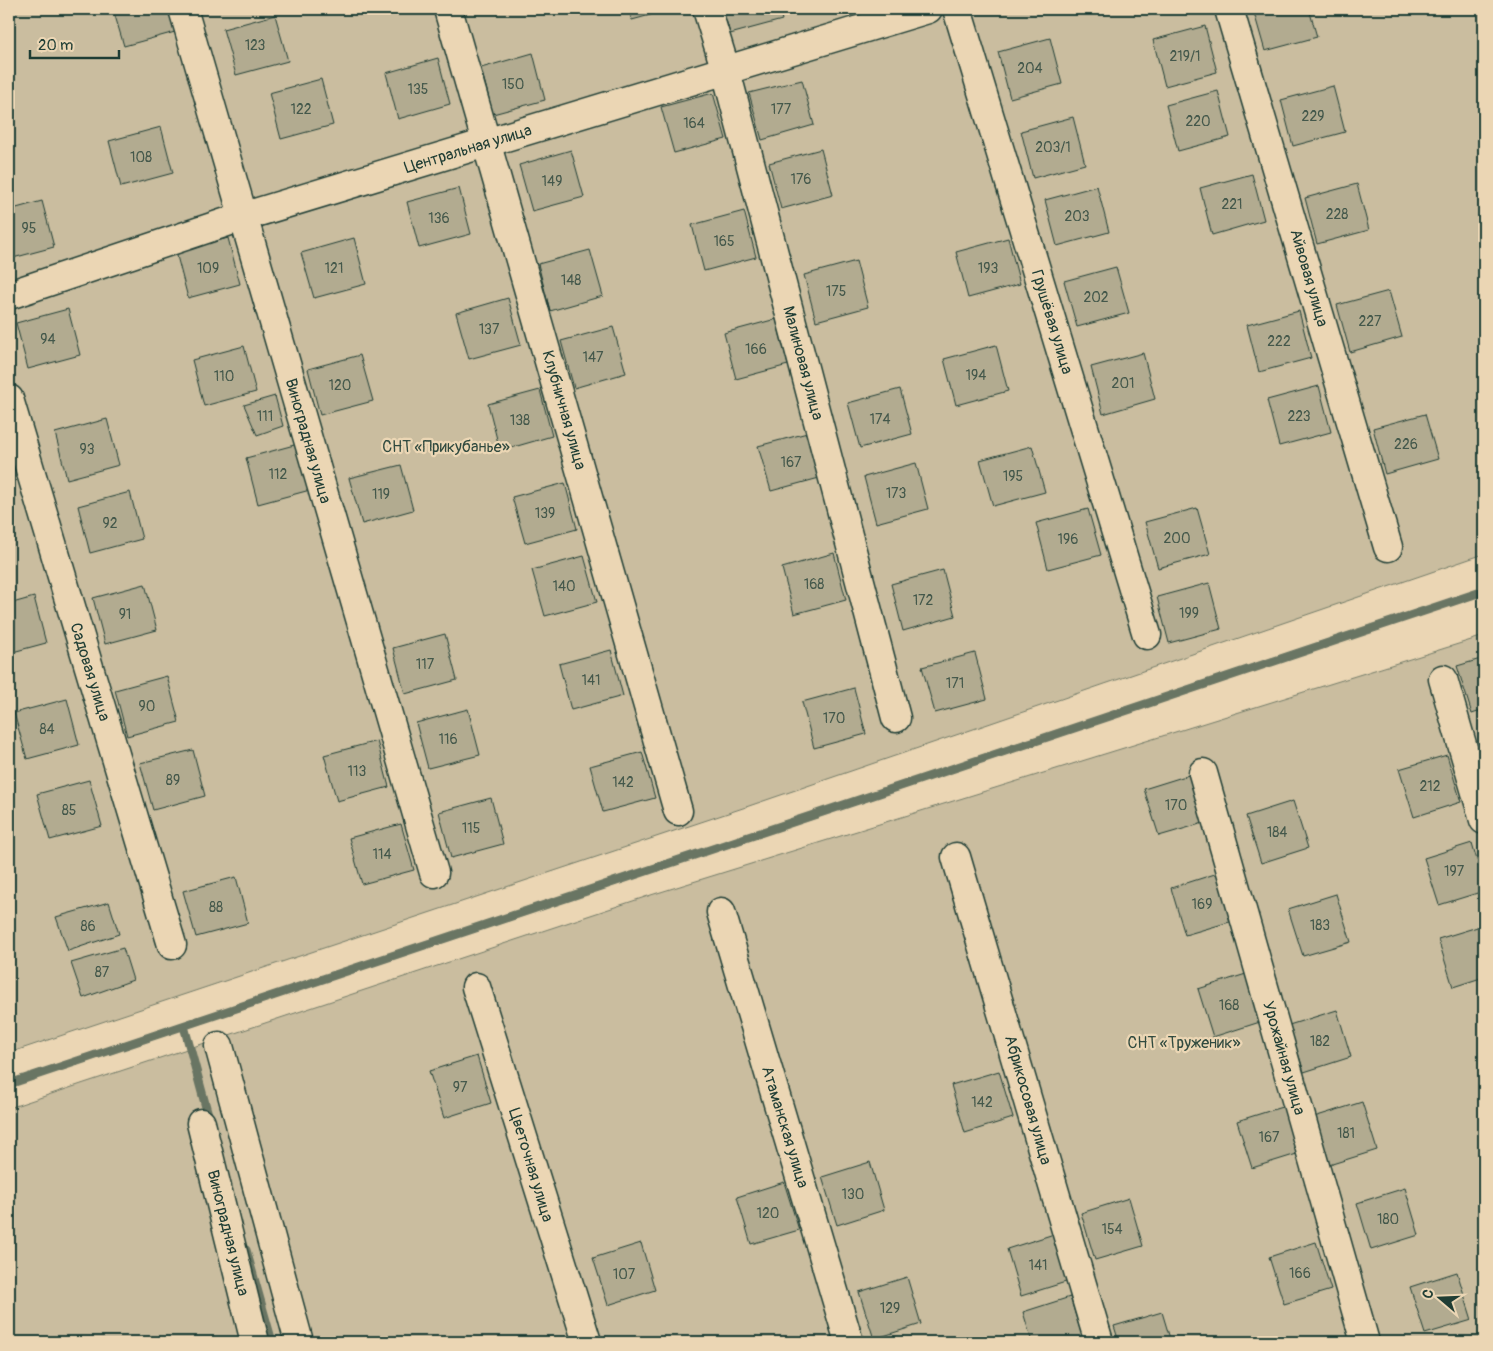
<svg xmlns="http://www.w3.org/2000/svg" width="1493" height="1351" font-family="Pangolin,sans-serif">
<style>
.green{fill:#cabd9f;stroke:#747d6a}
.lines{fill:none;stroke-linecap:round;stroke-linejoin:round}
.stream{stroke:#697563;stroke-width:9}
.building{fill:#b2ab90;stroke:#1f3d34}
.minor-casing{stroke:#1f3d34;stroke-width:31}
.minor{stroke:#ebd6b4;stroke-width:28}
.labels{text-anchor:middle;dominant-baseline:central;stroke-width:4.5;stroke-linejoin:round;paint-order:stroke}
.number-label{font-size:14px;fill:#44584b}
.street-label{font-size:16px;fill:#1f3d34;stroke:#ebd6b4}
.park-label{font-size:16px;fill:#304a3f;stroke:#ebd6b4}
</style>
<rect width="100%" height="100%" fill="#ebd6b4"/>
<filter id="ink" filterUnits="userSpaceOnUse"><feTurbulence type="fractalNoise" baseFrequency=".02" numOctaves="2"/><feDisplacementMap in="SourceGraphic" scale="10" xChannelSelector="R" yChannelSelector="G"/><feConvolveMatrix kernelMatrix="1 2 1 2 8 2 1 2 1" color-interpolation-filters="sRGB"/></filter>
<g filter="url(#ink)">
<path class="green" d="M9,9H1484V554L746,807L9,1053Z
M1484,636V1342H9V1108L651,895Z"/>
<g class="lines">
<path class="stream" d="M184,1026L210,1122
M9,1084L1484,591
M246,1250L272,1342"/>
</g>
<path class="building" d="M113,9H169L175,32L124,46Z
M363,9H378L364,13Z
M629,9H672L632,20Z
M723,9H779L782,20L730,34Z
M1147,9H1171L1149,15Z
M1253,9H1309L1317,37L1265,51Z
M275,15L288,61L236,75L223,29Z
M1205,26L1217,72L1165,86L1153,40Z
M1050,38L1062,84L1010,98L998,52Z
M533,53L545,100L493,114L481,68Z
M438,58L450,104L398,119L386,73Z
M321,79L333,125L281,139L269,93Z
M802,80L814,125L762,140L749,93Z
M1333,86L1345,132L1293,146L1281,100Z
M1218,91L1230,137L1178,151L1166,105Z
M713,93L726,139L674,153L661,107Z
M1073,117L1085,164L1033,178L1021,131Z
M161,127L173,173L121,187L109,141Z
M821,149L833,195L781,209L769,163Z
M571,150L584,197L532,211L519,165Z
M1252,174L1264,220L1212,235L1200,188Z
M1357,184L1369,230L1317,244L1305,198Z
M1097,186L1109,232L1057,246L1045,200Z
M459,188L471,234L419,248L407,202Z
M42,201L54,247L9,259V210Z
M744,211L756,257L704,271L692,225Z
M228,238L240,284L188,298L176,252Z
M354,238L366,284L314,298L301,253Z
M1008,238L1020,284L968,298L956,252Z
M590,250L603,296L550,311L538,264Z
M856,261L868,307L816,321L804,275Z
M1116,267L1129,313L1077,327L1064,281Z
M1389,291L1402,337L1350,352L1337,305Z
M508,298L521,345L469,359L456,313Z
M68,309L80,355L28,369L16,323Z
M1299,311L1311,358L1259,372L1247,325Z
M776,319L788,365L736,379L724,333Z
M613,327L626,373L574,388L561,341Z
M996,345L1008,391L956,405L944,359Z
M244,346L256,392L204,406L192,360Z
M1143,353L1155,399L1103,414L1091,367Z
M360,355L373,401L320,415L308,369Z
M1319,386L1331,432L1279,446L1267,400Z
M900,389L912,434L860,448L848,403Z
M540,390L552,436L500,451L488,404Z
M275,396L283,426L257,435L244,405Z
M1425,414L1438,459L1385,474L1373,428Z
M107,419L119,465L67,479L55,433Z
M811,432L823,477L771,491L758,446Z
M298,444L310,490L258,504L246,458Z
M1032,446L1045,492L993,506L980,460Z
M916,463L928,509L876,523L864,477Z
M401,465L413,510L362,524L349,478Z
M565,483L577,529L525,543L512,497Z
M130,492L142,539L90,553L78,506Z
M1197,508L1210,554L1158,568L1145,522Z
M1088,509L1101,555L1048,569L1036,523Z
M834,553L846,600L794,614L782,568Z
M584,556L597,602L545,616L532,570Z
M943,570L955,616L903,631L891,584Z
M1209,583L1221,629L1169,643L1157,597Z
M145,584L157,630L105,644L93,598Z
M34,597L46,643L9,653V604Z
M445,634L457,680L405,694L393,648Z
M611,650L623,696L571,710L559,664Z
M975,653L987,699L935,713L922,667Z
M1484,658V710L1472,714L1457,666Z
M167,676L179,722L127,736L115,690Z
M854,688L866,734L814,748L802,702Z
M67,699L79,745L27,759L14,713Z
M468,709L480,755L428,768L416,723Z
M377,741L389,787L337,801L324,755Z
M193,750L205,796L153,810L140,763Z
M642,752L655,798L603,812L590,766Z
M1447,755L1461,802L1414,817L1399,769Z
M1192,774L1207,822L1159,836L1144,789Z
M89,780L102,826L50,840L37,794Z
M491,798L503,844L451,858L439,812Z
M1293,801L1308,848L1261,863L1246,816Z
M401,824L414,870L362,884L349,838Z
M1472,843L1484,884V891L1439,905L1424,858Z
M1218,873L1233,921L1185,935L1171,888Z
M236,877L248,923L196,937L183,891Z
M1336,894L1351,942L1303,956L1288,909Z
M109,902L119,934L68,951L56,917Z
M1484,925V977L1453,987L1438,939Z
M123,948L133,980L83,998L71,963Z
M1246,974L1260,1022L1213,1037L1198,989Z
M1337,1010L1351,1057L1304,1072L1289,1025Z
M477,1056L491,1103L444,1118L429,1071Z
M999,1071L1013,1118L965,1133L951,1085Z
M1362,1102L1377,1150L1329,1165L1314,1117Z
M1285,1106L1300,1153L1252,1168L1237,1121Z
M870,1162L884,1210L837,1225L822,1177Z
M784,1182L799,1230L751,1244L737,1197Z
M1405,1188L1419,1235L1371,1250L1357,1203Z
M1129,1198L1143,1246L1095,1260L1081,1213Z
M1054,1234L1069,1281L1021,1296L1007,1249Z
M1316,1242L1331,1290L1284,1304L1269,1257Z
M641,1243L655,1290L608,1305L593,1258Z
M1457,1272L1472,1320L1425,1334L1410,1287Z
M907,1277L921,1324L874,1339L859,1292Z
M1070,1297L1084,1342H1032L1023,1312Z
M1162,1312L1171,1342H1119L1114,1326Z"/>
<g class="lines">
<defs>
<path id="minor" d="M183,9L434,873
M448,9L678,811
M707,9L726,71L896,718
M957,9L1147,635
M1229,9L1388,547
M9,295L242,217L928,9
M9,399L172,945
M1443,679L1484,820
M1203,773L1365,1342
M956,857L1099,1342
M721,912L849,1342
M476,987L587,1342
M219,1046L299,1342
M201,1123L255,1342"/>
</defs>
<use href="#minor" class="minor-casing"/>
<use href="#minor" class="minor"/>
</g>
</g>
<g class="labels">
<g class="number-label">
<text x="255" y="45">123</text>
<text x="1185" y="56">219/1</text>
<text x="1030" y="68">204</text>
<text x="513" y="84">150</text>
<text x="418" y="89">135</text>
<text x="301" y="109">122</text>
<text x="781" y="109">177</text>
<text x="1313" y="116">229</text>
<text x="1198" y="121">220</text>
<text x="694" y="123">164</text>
<text x="1053" y="147">203/1</text>
<text x="141" y="157">108</text>
<text x="801" y="179">176</text>
<text x="552" y="181">149</text>
<text x="1232" y="204">221</text>
<text x="1337" y="214">228</text>
<text x="1077" y="216">203</text>
<text x="439" y="218">136</text>
<text x="29" y="228">95</text>
<text x="724" y="241">165</text>
<text x="208" y="268">109</text>
<text x="334" y="268">121</text>
<text x="988" y="268">193</text>
<text x="571" y="280">148</text>
<text x="836" y="291">175</text>
<text x="1096" y="297">202</text>
<text x="1370" y="321">227</text>
<text x="489" y="329">137</text>
<text x="48" y="339">94</text>
<text x="1279" y="341">222</text>
<text x="756" y="349">166</text>
<text x="593" y="357">147</text>
<text x="976" y="375">194</text>
<text x="224" y="376">110</text>
<text x="1123" y="383">201</text>
<text x="340" y="385">120</text>
<text x="265" y="416">111</text>
<text x="1299" y="416">223</text>
<text x="880" y="419">174</text>
<text x="520" y="420">138</text>
<text x="1406" y="444">226</text>
<text x="87" y="449">93</text>
<text x="791" y="462">167</text>
<text x="278" y="474">112</text>
<text x="1013" y="476">195</text>
<text x="896" y="493">173</text>
<text x="381" y="494">119</text>
<text x="545" y="513">139</text>
<text x="110" y="523">92</text>
<text x="1177" y="538">200</text>
<text x="1068" y="539">196</text>
<text x="814" y="584">168</text>
<text x="564" y="586">140</text>
<text x="923" y="600">172</text>
<text x="1189" y="613">199</text>
<text x="125" y="614">91</text>
<text x="425" y="664">117</text>
<text x="591" y="680">141</text>
<text x="955" y="683">171</text>
<text x="147" y="706">90</text>
<text x="834" y="718">170</text>
<text x="47" y="729">84</text>
<text x="448" y="739">116</text>
<text x="357" y="771">113</text>
<text x="173" y="780">89</text>
<text x="623" y="782">142</text>
<text x="1430" y="786">212</text>
<text x="1176" y="805">170</text>
<text x="69" y="810">85</text>
<text x="471" y="828">115</text>
<text x="1277" y="832">184</text>
<text x="382" y="854">114</text>
<text x="1454" y="871">197</text>
<text x="1202" y="904">169</text>
<text x="216" y="907">88</text>
<text x="1320" y="925">183</text>
<text x="88" y="926">86</text>
<text x="102" y="972">87</text>
<text x="1229" y="1005">168</text>
<text x="1320" y="1041">182</text>
<text x="460" y="1087">97</text>
<text x="982" y="1102">142</text>
<text x="1346" y="1133">181</text>
<text x="1269" y="1137">167</text>
<text x="853" y="1194">130</text>
<text x="768" y="1213">120</text>
<text x="1388" y="1219">180</text>
<text x="1112" y="1229">154</text>
<text x="1038" y="1265">141</text>
<text x="1300" y="1273">166</text>
<text x="624" y="1274">107</text>
<text x="890" y="1308">129</text>
</g>
<g class="street-label">
<text transform="translate(468 149) rotate(-17)">Центральная улица</text>
<text transform="translate(1309 278) rotate(74)">Айвовая улица</text>
<text transform="translate(1052 322) rotate(73)">Грушёвая улица</text>
<text transform="translate(803 363) rotate(75)">Малиновая улица</text>
<text transform="translate(564 410) rotate(74)">Клубничная улица</text>
<text transform="translate(308 441) rotate(74)">Виноградная улица</text>
<text transform="translate(90 672) rotate(73)">Садовая улица</text>
<text transform="translate(1284 1058) rotate(74)">Урожайная улица</text>
<text transform="translate(1028 1100) rotate(74)">Абрикосовая улица</text>
<text transform="translate(785 1127) rotate(73)">Атаманская улица</text>
<text transform="translate(531 1165) rotate(73)">Цветочная улица</text>
<text transform="translate(228 1233) rotate(76)">Виноградная улица</text>
</g>
<g class="park-label">
<text x="446" y="447">СНТ «Прикубанье»</text>
<text x="1184" y="1043">СНТ «Труженик»</text>
</g>
</g>
<rect width="1493" height="1351" fill="none" stroke="#ebd6b4" stroke-width="30"/>
<rect x="15" y="15" width="1463" height="1321" fill="none" stroke="#1f3d34" stroke-width="2" filter="url(#ink)"/>
<g transform="translate(1440 1298) rotate(289)" stroke="#ebd6b4" stroke-width="4" paint-order="stroke">
<path d="M0-4L9 19L0 12L-9 19Z" fill="#1f3d34"/>
<text y="-8" font-size="14" font-weight="bold" text-anchor="middle" fill="#1f3d34">С</text>
</g>
<path d="M30 50v8h89v-8" fill="none" stroke="#1f3d34" stroke-width="2.5"/>
<text x="38" y="50" font-size="15" fill="#1f3d34" stroke="#ebd6b4" stroke-width="4" paint-order="stroke">20 m</text>
</svg>
